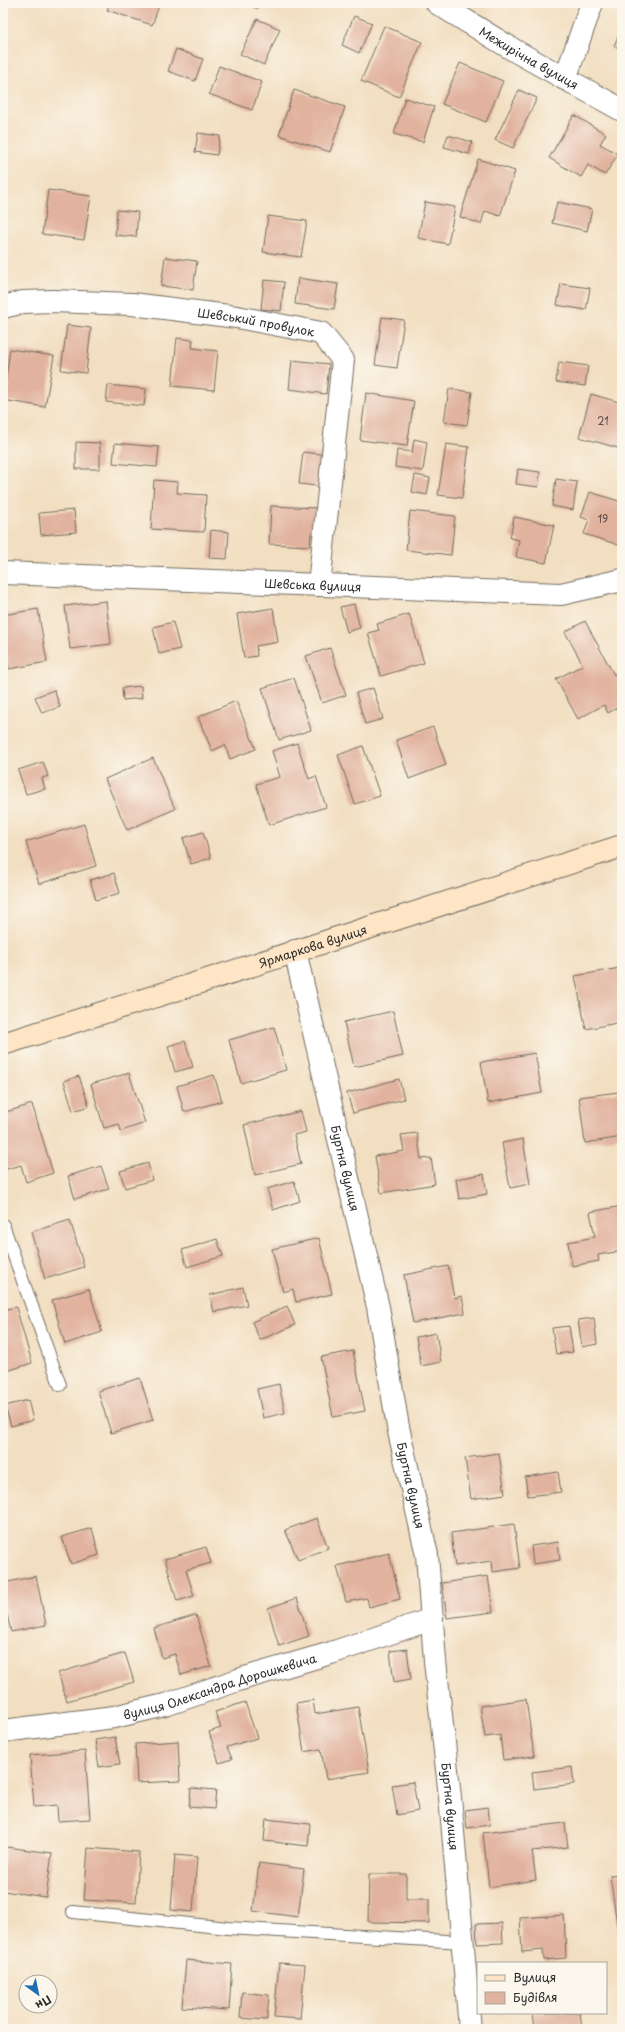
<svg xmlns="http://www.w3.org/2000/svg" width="625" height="2032" font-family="'Playpen Sans',sans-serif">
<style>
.building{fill:#e1b29e}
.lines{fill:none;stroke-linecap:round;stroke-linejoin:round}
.lane-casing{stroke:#716a5f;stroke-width:14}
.street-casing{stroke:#716a5f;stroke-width:24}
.secondary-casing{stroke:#716a5f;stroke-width:24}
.lane{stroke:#fff;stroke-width:12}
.street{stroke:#fff;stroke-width:22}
.secondary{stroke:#fde5c5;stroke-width:22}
.labels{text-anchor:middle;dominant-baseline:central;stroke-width:3.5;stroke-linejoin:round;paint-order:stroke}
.number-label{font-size:10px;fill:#584d48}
.street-label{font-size:12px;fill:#2b2b2b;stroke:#fbf7ec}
</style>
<rect width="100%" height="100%" fill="#fbf7ec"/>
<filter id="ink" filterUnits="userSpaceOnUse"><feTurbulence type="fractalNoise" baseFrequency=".025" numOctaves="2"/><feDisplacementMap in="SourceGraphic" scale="8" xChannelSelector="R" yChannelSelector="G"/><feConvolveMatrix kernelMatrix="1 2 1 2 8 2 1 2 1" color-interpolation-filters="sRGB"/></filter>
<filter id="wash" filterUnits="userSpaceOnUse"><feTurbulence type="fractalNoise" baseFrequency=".012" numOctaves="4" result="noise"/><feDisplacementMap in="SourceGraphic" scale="16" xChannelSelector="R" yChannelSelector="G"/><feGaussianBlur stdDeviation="0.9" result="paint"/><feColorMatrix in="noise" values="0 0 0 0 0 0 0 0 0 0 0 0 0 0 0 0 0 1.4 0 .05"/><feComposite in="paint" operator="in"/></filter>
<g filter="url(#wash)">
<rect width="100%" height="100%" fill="#f2dec0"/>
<g id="blocks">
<path class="building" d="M110,3H160L152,25L107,10Z
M244,3H260L258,9Z
M354,16L372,23L359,53L342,45Z
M257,19L280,29L264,65L240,54Z
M384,26L422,42L399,97L361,81Z
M622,27V49L614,46Z
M176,49L203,59L195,81L168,71Z
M460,63L503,81L486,122L442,104Z
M219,66L262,82L252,110L209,94Z
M294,90L345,107L330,152L279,135Z
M519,90L537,98L513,148L495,140Z
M405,98L434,107L423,142L394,134Z
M574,115L606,134L600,144L618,154L605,175L588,165L581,177L549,158Z
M198,133L220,136L217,155L195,152Z
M448,135L472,142L469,154L444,147Z
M478,159L515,171L500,216L485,211L481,224L460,217Z
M48,190L91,196L84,240L42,234Z
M425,202L455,207L448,244L418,238Z
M557,202L592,209L587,231L552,223Z
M117,210L138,212L136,237L115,235Z
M268,216L307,221L301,257L263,252Z
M165,257L197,261L193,290L161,286Z
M298,278L338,284L334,309L295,304Z
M264,280L284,282L281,311L261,309Z
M561,284L590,288L586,310L557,305Z
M382,317L404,320L397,368L375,365Z
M67,325L91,328L86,373L61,370Z
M177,338L193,340L192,348L218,351L214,390L172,386Z
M10,349L54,356L45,407L3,400Z
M292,360L329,364L326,394L289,389Z
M559,362L588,366L585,386L556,382Z
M108,385L146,389L144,406L106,402Z
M449,389L472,392L467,425L444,422Z
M366,393L414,401L407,446L360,440Z
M591,394L622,403V449L579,437Z
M414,439L427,442L423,471L395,467L397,450L412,452Z
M76,442L100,443V469H76Z
M115,443L159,447L157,467L113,463Z
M446,444L469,447L462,498L438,495Z
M303,452L329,455L325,487L299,484Z
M518,469L540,472L538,487L516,484Z
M415,475L430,478L427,495L412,492Z
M556,479L577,482L573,510L552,506Z
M154,480L178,482L177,493L206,495L204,532L151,529Z
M590,492L622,502V537L619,545L584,534L589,520L581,517Z
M271,506L316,508L315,533H311L310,546L269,544Z
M74,510L76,532L41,535L39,513Z
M410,511L455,516L451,555L406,550Z
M514,517L554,525L546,563L516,557L519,540L510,538Z
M211,530L229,532L227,559L209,558Z
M106,601L111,644L70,649L65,606Z
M354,604L360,628L347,632L340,607Z
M273,608L278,642L256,646L257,656L244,658L237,614Z
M38,609L47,662L9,669L3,633V615Z
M409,614L424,663L381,676L368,633L379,630L377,624Z
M585,621L614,675L619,673L622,679V705L608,713L604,705L578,719L556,679L583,665L565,632Z
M173,622L180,649L159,654L153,627Z
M330,648L346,695L322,703L306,656Z
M294,678L311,730L279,740L262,688Z
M141,686L142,698L123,700L122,688Z
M373,688L383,719L365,724L356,693Z
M54,690L60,707L42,713L35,697Z
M236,701L256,749L230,759L225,745L212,751L198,717Z
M433,727L446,765L409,779L396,740Z
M297,743L309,779L316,776L326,807L269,825L256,784L280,777L272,751Z
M363,746L380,796L355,804L338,755Z
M153,758L175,809L127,830L105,779Z
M43,762L48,776L42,778L45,789L26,794L18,770Z
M84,824L96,866L39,884L26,842Z
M203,832L211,858L191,864L183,838Z
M114,873L120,893L96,900L90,880Z
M620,968L622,978V1022L586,1029L575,976Z
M393,1011L403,1056L354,1067L344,1022Z
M274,1027L286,1070L241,1083L229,1040Z
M185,1041L193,1067L175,1072L168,1046Z
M535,1053L542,1093L488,1103L481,1062Z
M129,1073L145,1123L121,1131L119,1124L104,1128L91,1084Z
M214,1075L222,1101L184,1112L177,1086Z
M79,1076L89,1106L73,1111L64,1081Z
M399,1079L404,1099L353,1113L347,1093Z
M619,1092L622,1117V1137L585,1143L579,1097Z
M32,1104L53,1173L26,1182L21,1165L4,1170L3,1113Z
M301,1111L306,1132L294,1135L301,1164L255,1175L244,1125Z
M417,1133L421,1159L431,1158L435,1184L381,1193L375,1156L404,1151L401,1135Z
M523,1139L530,1184L510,1188L502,1143Z
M148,1163L152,1180L125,1188L120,1171Z
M101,1166L109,1189L75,1199L68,1176Z
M484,1174L487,1194L459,1199L456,1179Z
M294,1181L300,1201L273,1210L267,1189Z
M622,1206V1251L598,1255L599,1261L572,1266L568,1242L595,1237L590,1212Z
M70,1220L84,1267L45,1279L31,1232Z
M319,1238L332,1294L296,1302L293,1289L283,1292L272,1249Z
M217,1239L223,1256L187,1267L182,1250Z
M448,1266L454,1298L462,1296L465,1313L413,1323L404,1275Z
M243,1287L247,1305L214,1312L210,1295Z
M89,1289L102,1332L65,1344L52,1300Z
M287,1306L295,1325L260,1340L252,1322Z
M16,1307L32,1363L7,1371L3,1363V1310Z
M594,1318L597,1344L582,1347L578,1320Z
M569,1326L573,1352L556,1354L552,1328Z
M436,1333L441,1362L421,1366L416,1337Z
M353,1351L365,1411L333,1417L321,1357Z
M140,1378L153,1420L111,1433L98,1391Z
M279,1384L285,1413L263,1418L257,1389Z
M28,1400L33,1420L11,1426L5,1406Z
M499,1453L505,1494L471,1499L465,1458Z
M558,1472L561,1492L528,1496L525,1477Z
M317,1518L328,1548L298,1560L285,1530Z
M514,1524L520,1568L493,1572L492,1561L455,1566L451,1533Z
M92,1528L99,1555L71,1564L62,1537Z
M558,1542L560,1560L533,1564L531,1546Z
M206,1547L211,1563L186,1570L194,1596L177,1601L165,1559Z
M389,1553L400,1599L369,1607L367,1598L346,1602L337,1566Z
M36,1576L46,1625L11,1632L3,1596V1583Z
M488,1576L493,1612L447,1618L442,1583Z
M297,1598L309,1636L279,1646L268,1608Z
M196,1615L211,1666L181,1675L175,1654L162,1658L154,1628Z
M407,1649L411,1679L394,1682L390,1651Z
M125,1653L134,1682L67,1701L58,1673Z
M526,1699L534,1756L503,1760L500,1735L485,1737L480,1706Z
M313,1700L315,1714L358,1707L369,1772L326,1779L321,1749L304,1752L296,1703Z
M245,1702L257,1738L227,1747L232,1759L219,1763L209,1732L221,1728L215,1712Z
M115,1737L120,1764L99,1767L95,1740Z
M178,1741L180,1781L137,1783L135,1744Z
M85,1751L90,1819L58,1821L57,1805L34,1807L30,1755Z
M572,1767L574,1784L534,1789L532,1772Z
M413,1782L418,1811L397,1815L392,1785Z
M191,1788L216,1790L214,1809L189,1807Z
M488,1807L490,1825L467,1828L465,1810Z
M266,1819L310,1824L308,1846L264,1841Z
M565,1823L568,1847L532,1851L536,1880L489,1887L483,1833Z
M6,1847L52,1853L46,1897L3,1891V1870Z
M88,1848L139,1852L136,1903L84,1900Z
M175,1855L197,1857L193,1912L171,1910Z
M259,1863L304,1869L298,1917L253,1911Z
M369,1874H406V1899H429V1923L368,1922Z
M622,1874V1930L618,1931L610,1875Z
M564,1915L566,1958L544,1960L543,1950L522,1952L520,1918Z
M502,1923L503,1943L477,1944L476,1924Z
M186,1960L232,1964L229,2010L182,2007Z
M279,1963L305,1965L300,2019L274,2017Z
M242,1992L269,1995L267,2020L240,2018Z
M533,2013H580L582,2029H535Z"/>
</g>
</g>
<g filter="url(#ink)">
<use href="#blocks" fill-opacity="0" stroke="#716a5f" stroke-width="1"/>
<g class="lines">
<defs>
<path id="lane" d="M3,1225L60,1385
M73,1912L228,1928L463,1942"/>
<g id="street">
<path id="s1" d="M437,3L517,52L622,110"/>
<path d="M565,79L592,3"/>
<path id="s2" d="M3,307L23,302L53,301L132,304L237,317L321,333L343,360L319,585"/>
<path id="s3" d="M3,573L561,594L622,580"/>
<path id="s4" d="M295,951L378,1307L398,1427L427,1555L435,1661L450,1797L470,2029"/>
<path id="s5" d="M3,1731L114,1717L165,1705L238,1680L331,1653L432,1619"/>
</g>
<g id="secondary">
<path id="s6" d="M3,1044L207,980L622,846"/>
</g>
</defs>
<use href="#lane" class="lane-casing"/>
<use href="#street" class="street-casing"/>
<use href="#secondary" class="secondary-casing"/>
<use href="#lane" class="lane"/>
<use href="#street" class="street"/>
<use href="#secondary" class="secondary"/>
</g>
</g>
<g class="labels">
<g class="number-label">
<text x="603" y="420">21</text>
<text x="603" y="518">19</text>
</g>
<g class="street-label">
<text stroke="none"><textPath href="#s1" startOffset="107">Межирічна вулиця</textPath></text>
<text stroke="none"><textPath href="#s2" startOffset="255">Шевський провулок</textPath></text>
<text stroke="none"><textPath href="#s3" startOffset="310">Шевська вулиця</textPath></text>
<text stroke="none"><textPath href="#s6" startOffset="325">Ярмаркова вулиця</textPath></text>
<text stroke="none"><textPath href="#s4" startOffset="223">Буртна вулиця</textPath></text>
<text stroke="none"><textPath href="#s4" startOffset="547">Буртна вулиця</textPath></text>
<text stroke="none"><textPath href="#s5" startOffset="222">вулиця Олександра Дорошкевича</textPath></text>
<text stroke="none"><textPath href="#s4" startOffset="871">Буртна вулиця</textPath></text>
</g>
</g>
<rect width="625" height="2032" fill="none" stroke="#fbf7ec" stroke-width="16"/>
<rect x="477" y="1962" width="130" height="52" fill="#fbf7ec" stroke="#a8a59f"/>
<rect x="485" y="1975" width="20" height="6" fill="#fde5c5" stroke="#a8a59f"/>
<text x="513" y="1982" font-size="12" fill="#2b2b2b">Вулиця</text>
<rect x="485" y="1992" width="20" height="12" fill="#e1b29e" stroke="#a8a59f"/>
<text x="513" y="2002" font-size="12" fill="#2b2b2b">Будівля</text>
<g transform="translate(38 1994) rotate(147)"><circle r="19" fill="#fbf7ec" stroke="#a8a59f"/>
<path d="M0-3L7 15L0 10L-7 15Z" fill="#1f6fb2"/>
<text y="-6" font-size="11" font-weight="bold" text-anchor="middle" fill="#2b2b2b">Пн</text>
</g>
</svg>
